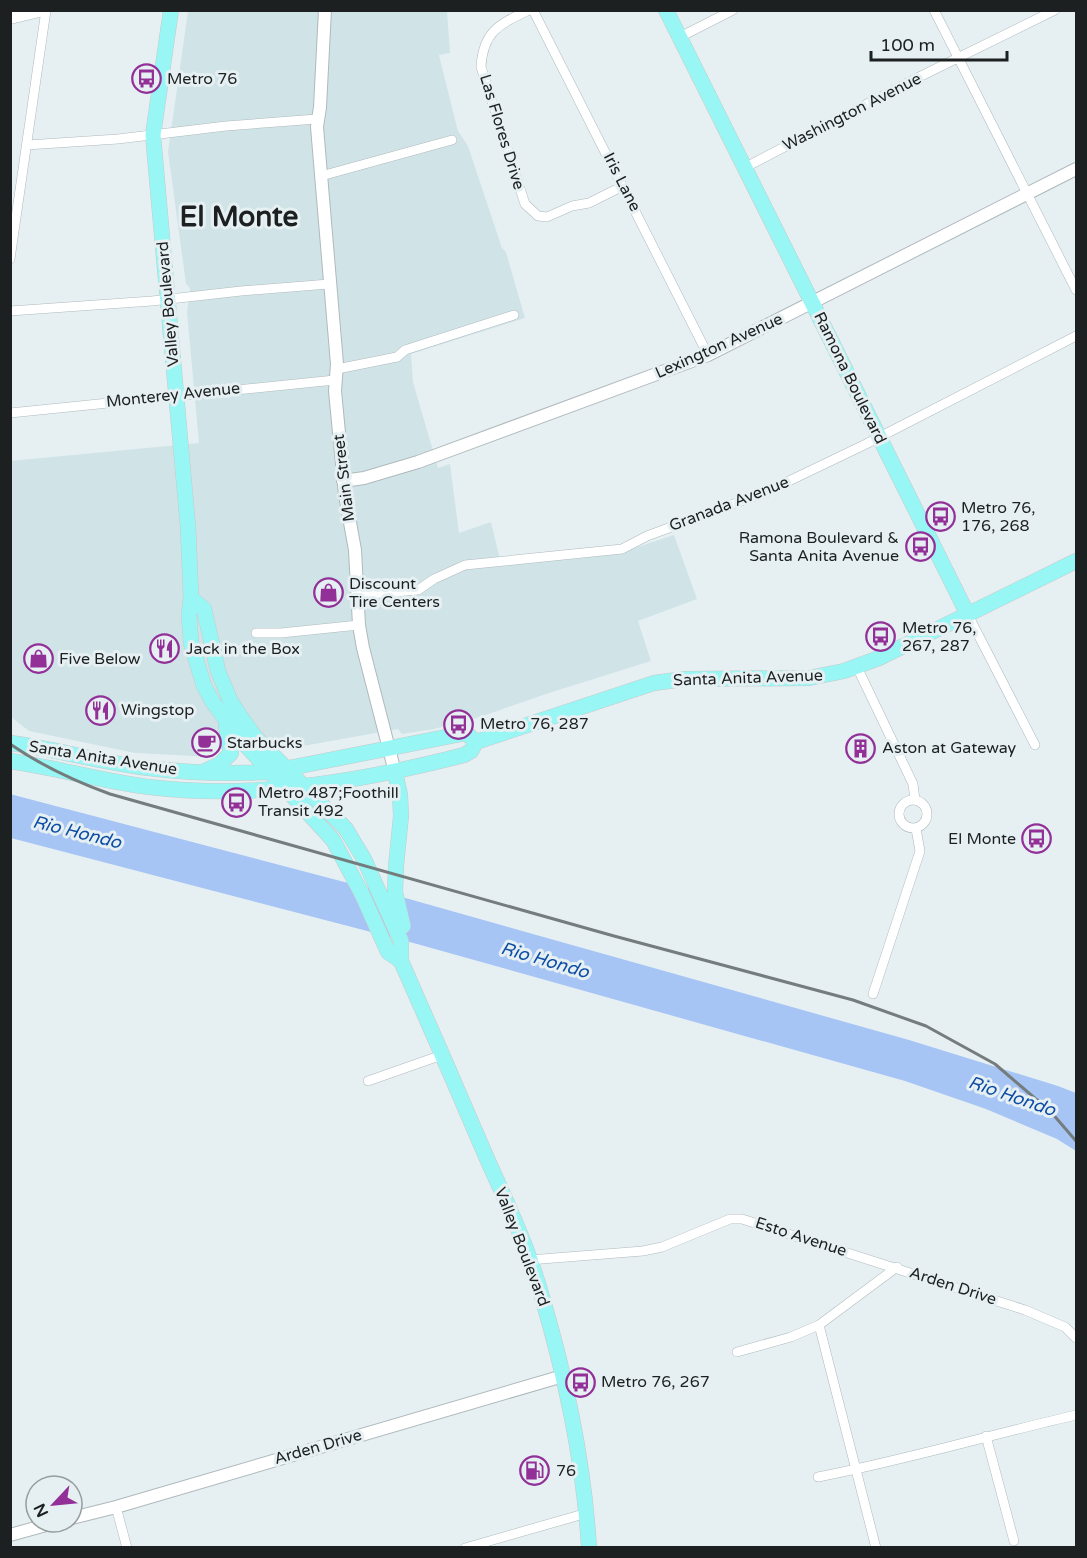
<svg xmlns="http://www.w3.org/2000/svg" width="1087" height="1558" font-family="'Varela Round',sans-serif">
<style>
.built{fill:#d0e4e8}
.water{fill:#a6c5f5}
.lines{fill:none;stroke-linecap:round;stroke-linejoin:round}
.minor-casing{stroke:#afb9bc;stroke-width:10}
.tertiary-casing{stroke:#afb9bc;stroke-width:14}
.secondary-casing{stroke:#afb9bc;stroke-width:15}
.primary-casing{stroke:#c9c9ca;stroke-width:16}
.minor{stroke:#fff;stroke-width:9}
.tertiary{stroke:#fff;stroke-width:12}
.secondary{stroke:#fff;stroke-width:14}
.primary{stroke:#98f7f4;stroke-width:15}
.rail{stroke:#757c7e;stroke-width:3}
.labels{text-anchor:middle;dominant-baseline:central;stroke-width:6;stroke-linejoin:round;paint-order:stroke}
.poi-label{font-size:16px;fill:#1c2021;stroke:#e6f0f3;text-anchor:start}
.street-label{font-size:16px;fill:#1c2021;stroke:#e6f0f3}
.water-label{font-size:18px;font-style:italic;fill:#0e4da6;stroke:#e6f0f3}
.town-label{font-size:28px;font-weight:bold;fill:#1c2021;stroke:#e6f0f3}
</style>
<rect width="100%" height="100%" fill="#e6f0f3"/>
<path class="built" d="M188,11H447L450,53L439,55L458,131L468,146L502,248L506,252L525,318L411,354L413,382L438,468L450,464L459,533L491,522L501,564L616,554L674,535L697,599L638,621L651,661L546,694L483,716L434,729L402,734L398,729L292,748L274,740L221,749L212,757L135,753L106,747L29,731L11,717L10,461L199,443L187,312L190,288L186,284L168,152Z"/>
<path class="water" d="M10,794L409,899L909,1040L1058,1086L1076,1093V1151L1057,1139L986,1109L905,1081L417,944L11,838Z"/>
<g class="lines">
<defs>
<path id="minor" d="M529,10C500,24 483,31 481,67L525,204L538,216L547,217L572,206L589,203L623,186
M533,10L708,355
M934,10L1076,290
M680,37L733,10
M27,145L118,139L226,126L317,119
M746,167L913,80L1055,10
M321,176L452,140
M10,259L46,10
M10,311L152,301L241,291L329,284
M337,369L397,357L405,350L514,315
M10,413L335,380
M359,595L418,590L434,579L465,565L622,549L647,536L766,492L866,444L1076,336
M967,613L1035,745
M256,633H281L359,625
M857,667L913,784L915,800
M899 814a14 14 0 1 1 28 0a14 14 0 1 1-28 0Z
M873,994L920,851L916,829
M368,1081L442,1055
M529,1260L643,1251L662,1247L730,1219H742L1025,1310L1065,1327L1076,1338
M819,1325L876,1548
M737,1352L791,1337L819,1325L897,1267
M986,1436L1014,1541
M818,1477C905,1460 990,1435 1076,1415
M116,1507L127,1548
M465,1548L587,1513"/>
<path id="tertiary" d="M325,10L320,107L317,127L337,364L335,391L345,495L355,550L359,625L363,648L395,772
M343,481L364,478L418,462L708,355L1076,169
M72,1518L116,1507L563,1376
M10,1535L57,1522"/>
<path id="secondary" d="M10,17L39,10"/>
<path id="primary" d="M171,10L153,135L188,527L191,598L189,615L191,643L204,686L212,701L241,740L333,840L362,894L388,952L401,961L408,977C435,1038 462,1100 488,1161C508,1205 529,1250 542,1297C566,1378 584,1463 589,1548
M666,10L967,613
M191,598L204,609L218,671L230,700L240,716L256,738L346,829L364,859L401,941V961
M10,743C57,749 102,763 148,768C188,773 229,774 269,772L466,733L476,742
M10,761C57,768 102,781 149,787C254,800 363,781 464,755L471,751L476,742L654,683L684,679L809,678L844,671L879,658L1076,561
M205,771L220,764L231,753L226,725
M395,772L400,795L401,816L396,866L395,892L403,926"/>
</defs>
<use href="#minor" class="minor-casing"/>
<use href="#tertiary" class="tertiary-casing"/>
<use href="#secondary" class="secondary-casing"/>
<use href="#primary" class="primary-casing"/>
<use href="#minor" class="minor"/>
<use href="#tertiary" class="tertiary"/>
<use href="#secondary" class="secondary"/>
<use href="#primary" class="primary"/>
<path class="rail" d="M10,744C42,766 74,781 110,794L614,936L853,1000L926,1026L995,1064L1051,1112L1076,1141"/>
</g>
<defs>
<symbol id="bus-ring" viewBox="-11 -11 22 22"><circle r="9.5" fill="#e6f0f3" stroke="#923098" stroke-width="1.5"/><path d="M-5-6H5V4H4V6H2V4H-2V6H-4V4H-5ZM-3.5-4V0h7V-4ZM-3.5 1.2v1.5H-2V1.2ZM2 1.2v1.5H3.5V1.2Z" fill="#923098"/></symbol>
<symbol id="shop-ring" viewBox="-11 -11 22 22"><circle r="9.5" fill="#e6f0f3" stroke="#923098" stroke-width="1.5"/><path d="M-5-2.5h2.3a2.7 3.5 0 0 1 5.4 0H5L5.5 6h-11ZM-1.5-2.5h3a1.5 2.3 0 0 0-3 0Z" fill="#923098"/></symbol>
<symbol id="restaurant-ring" viewBox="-11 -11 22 22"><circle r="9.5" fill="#e6f0f3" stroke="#923098" stroke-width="1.5"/><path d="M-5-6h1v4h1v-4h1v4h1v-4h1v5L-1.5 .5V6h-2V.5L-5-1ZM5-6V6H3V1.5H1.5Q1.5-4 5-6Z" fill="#923098"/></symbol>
<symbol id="cafe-ring" viewBox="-11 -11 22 22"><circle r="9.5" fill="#e6f0f3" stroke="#923098" stroke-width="1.5"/><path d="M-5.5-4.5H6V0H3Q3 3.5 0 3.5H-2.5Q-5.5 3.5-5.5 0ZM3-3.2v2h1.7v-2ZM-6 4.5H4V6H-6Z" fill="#923098"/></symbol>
<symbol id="building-ring" viewBox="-11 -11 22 22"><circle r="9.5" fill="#e6f0f3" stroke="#923098" stroke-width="1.5"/><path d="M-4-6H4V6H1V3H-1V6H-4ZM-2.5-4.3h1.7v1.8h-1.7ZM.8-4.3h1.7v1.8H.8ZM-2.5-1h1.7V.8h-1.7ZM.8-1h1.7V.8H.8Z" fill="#923098"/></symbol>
<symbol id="fuel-ring" viewBox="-11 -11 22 22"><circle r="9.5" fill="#e6f0f3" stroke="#923098" stroke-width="1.5"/><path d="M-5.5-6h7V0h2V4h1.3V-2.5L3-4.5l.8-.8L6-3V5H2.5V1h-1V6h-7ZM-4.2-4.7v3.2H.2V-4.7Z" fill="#923098"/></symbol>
</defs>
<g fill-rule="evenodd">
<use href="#bus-ring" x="130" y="62" width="33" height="33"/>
<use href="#bus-ring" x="924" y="500" width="33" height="33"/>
<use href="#bus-ring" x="904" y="530" width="33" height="33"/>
<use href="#shop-ring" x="312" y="576" width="33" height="33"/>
<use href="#bus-ring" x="864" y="620" width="33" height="33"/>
<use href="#restaurant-ring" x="148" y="632" width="33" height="33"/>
<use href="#shop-ring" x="22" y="642" width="33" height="33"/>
<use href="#restaurant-ring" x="84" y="694" width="33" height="33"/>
<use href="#bus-ring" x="442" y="708" width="33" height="33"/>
<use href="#cafe-ring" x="190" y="726" width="33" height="33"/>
<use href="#building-ring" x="844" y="732" width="33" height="33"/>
<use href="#bus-ring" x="220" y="786" width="33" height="33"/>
<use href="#bus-ring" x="1020" y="822" width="33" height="33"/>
<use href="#bus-ring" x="564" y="1366" width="33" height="33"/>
<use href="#fuel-ring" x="518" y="1454" width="33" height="33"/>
</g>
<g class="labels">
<g class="poi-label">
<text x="167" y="79">Metro 76</text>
<text x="961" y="508">Metro 76,<tspan x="961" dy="18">176, 268</tspan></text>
<text x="899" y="538" text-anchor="end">Ramona Boulevard &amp;<tspan x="899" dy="18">Santa Anita Avenue</tspan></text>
<text x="349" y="584">Discount<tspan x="349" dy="18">Tire Centers</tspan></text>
<text x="902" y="628">Metro 76,<tspan x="902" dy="18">267, 287</tspan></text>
<text x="186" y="649">Jack in the Box</text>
<text x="59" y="659">Five Below</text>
<text x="121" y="710">Wingstop</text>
<text x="480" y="724">Metro 76, 287</text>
<text x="227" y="743">Starbucks</text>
<text x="882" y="748">Aston at Gateway</text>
<text x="258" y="793">Metro 487;Foothill<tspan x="258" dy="18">Transit 492</tspan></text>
<text x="1016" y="839" text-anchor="end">El Monte</text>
<text x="601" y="1382">Metro 76, 267</text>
<text x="556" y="1471">76</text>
</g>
<g class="street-label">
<text transform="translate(852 112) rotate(-27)">Washington Avenue</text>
<text transform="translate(502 132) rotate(73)">Las Flores Drive</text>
<text transform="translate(622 182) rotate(63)">Iris Lane</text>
<text transform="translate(168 304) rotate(-95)">Valley Boulevard</text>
<text transform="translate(719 346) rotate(-24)">Lexington Avenue</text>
<text transform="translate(850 378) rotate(64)">Ramona Boulevard</text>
<text transform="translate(173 395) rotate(-6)">Monterey Avenue</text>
<text transform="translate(344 478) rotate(-97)">Main Street</text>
<text transform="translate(729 504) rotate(-21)">Granada Avenue</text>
<text transform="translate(748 678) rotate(-2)">Santa Anita Avenue</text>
<text transform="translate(103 758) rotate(9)">Santa Anita Avenue</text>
<text transform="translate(801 1237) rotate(18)">Esto Avenue</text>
<text transform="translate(522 1247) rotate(69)">Valley Boulevard</text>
<text transform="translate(953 1286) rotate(18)">Arden Drive</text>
<text transform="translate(318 1447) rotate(-16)">Arden Drive</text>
</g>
<g class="water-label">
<text transform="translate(77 832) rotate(14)">Rio Hondo</text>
<text transform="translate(545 960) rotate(16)">Rio Hondo</text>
<text transform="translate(1012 1096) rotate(19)">Rio Hondo</text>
</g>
<g class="town-label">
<text x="239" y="217">El Monte</text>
</g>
</g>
<rect width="1087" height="1558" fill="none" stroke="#1c2021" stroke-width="24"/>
<g transform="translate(54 1504) rotate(244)"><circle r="28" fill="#e6f0f3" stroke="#959d9f" stroke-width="1.5"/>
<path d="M0-4.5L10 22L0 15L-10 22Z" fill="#923098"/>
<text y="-9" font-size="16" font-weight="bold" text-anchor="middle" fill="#1c2021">N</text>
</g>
<path d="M871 51v9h136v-9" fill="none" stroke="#1c2021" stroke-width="3"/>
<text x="880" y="51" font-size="18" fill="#1c2021" stroke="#e6f0f3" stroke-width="4.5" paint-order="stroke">100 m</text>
</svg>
